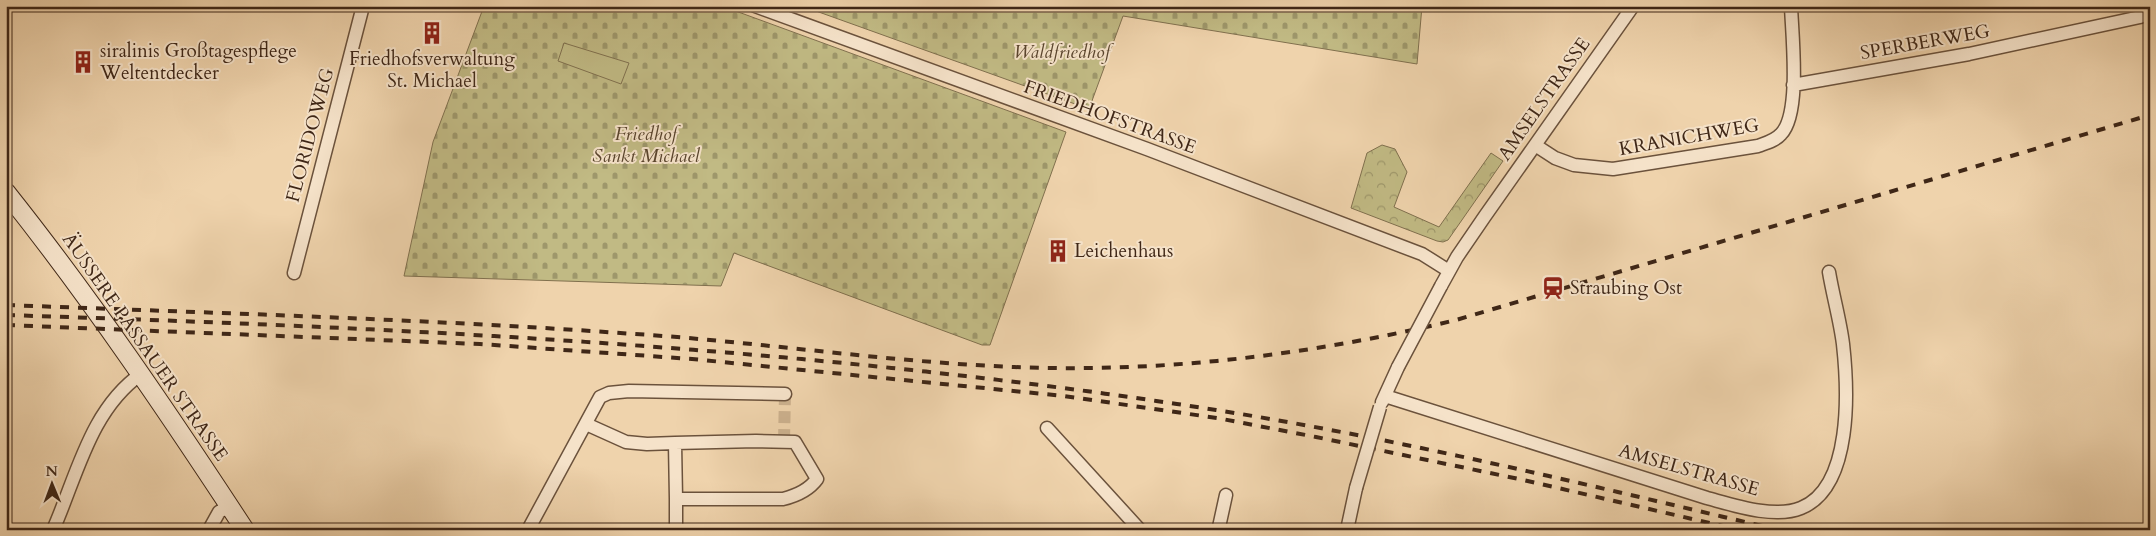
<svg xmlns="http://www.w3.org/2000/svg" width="2156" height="536" font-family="Cardo,serif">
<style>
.forest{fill:url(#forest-crowns);stroke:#80704e}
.cemetery{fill:url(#cemetery-stones);stroke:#80704e}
.garden{fill:#c1ba84;stroke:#80704e}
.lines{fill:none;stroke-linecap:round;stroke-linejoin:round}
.street-tunnel{stroke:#ccb18e;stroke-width:12;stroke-dasharray:12 6;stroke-linecap:butt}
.street-casing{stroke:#6b523c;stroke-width:15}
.secondary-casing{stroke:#3f2717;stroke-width:20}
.street{stroke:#f5e2c9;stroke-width:12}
.secondary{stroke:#f5e2c9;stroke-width:18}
.rail{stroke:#3f2717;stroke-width:4;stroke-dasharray:9 9;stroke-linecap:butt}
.street-bridge-casing{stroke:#6b523c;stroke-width:15;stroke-linecap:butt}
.street-bridge{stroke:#f5e2c9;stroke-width:12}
.labels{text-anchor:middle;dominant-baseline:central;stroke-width:4;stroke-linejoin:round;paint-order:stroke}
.street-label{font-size:19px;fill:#3f2717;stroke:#f5e2c9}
.poi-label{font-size:19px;fill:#3f2717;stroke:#f5e2c9;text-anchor:start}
.park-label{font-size:19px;font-style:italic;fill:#59442d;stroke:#f5e2c9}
</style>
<defs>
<pattern id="forest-crowns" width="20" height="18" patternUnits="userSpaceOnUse" patternTransform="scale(1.25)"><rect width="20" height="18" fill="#c1ba84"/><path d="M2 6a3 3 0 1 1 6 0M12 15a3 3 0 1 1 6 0" fill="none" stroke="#9e976b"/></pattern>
<pattern id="cemetery-stones" width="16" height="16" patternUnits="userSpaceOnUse" patternTransform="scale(1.25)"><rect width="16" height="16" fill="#c1ba84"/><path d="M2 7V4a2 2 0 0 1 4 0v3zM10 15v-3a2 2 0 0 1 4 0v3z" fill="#9e976b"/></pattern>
</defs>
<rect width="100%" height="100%" fill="#efd3ac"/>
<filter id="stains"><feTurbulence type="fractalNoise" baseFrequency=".004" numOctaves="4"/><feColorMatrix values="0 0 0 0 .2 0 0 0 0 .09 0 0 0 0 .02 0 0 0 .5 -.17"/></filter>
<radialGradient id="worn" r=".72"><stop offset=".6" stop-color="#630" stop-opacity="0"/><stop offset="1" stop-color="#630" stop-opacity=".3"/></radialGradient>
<path class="forest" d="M1382,145L1395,149L1407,172L1394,207L1439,227L1491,153L1503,161L1448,240L1443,242L1437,241L1351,208L1367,153Z"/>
<path class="cemetery" d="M484,6H722L1066,132L990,345H982L734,253L721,286L404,276L433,142Z
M802,6H1422L1417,64L1123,16L1089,109Z"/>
<path class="garden" d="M564,43L629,63L621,84L558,61Z"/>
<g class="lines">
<path class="street-tunnel" d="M784,441L785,394"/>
<defs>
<path id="street" d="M755,6L1147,149L1422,254L1449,271
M1793,85L1969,54L2140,17L2150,13
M1535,145L1555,158L1574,165L1613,169L1758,146C1766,143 1775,141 1781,134C1801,114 1792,35 1791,6
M294,273L363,6
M1441,286L1457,257L1485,216L1633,6
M1385,396L1707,498C1733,505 1774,519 1801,508C1853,487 1848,389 1843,344C1840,320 1833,296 1829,272
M1382,402L1398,367
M586,424L626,442L647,444L675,443L676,499H783C795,496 809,490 817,479L795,442L756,441L675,443
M1047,428L1140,530
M676,499V530
M53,530C77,476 90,410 141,374
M209,530L219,512L229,506
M528,530L600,397L609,393L629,391L785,394
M1216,530L1219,527L1226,495
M1347,530L1356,488"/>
<path id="secondary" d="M6,192C92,300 169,414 245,530"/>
</defs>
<use href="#street" class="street-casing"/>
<use href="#secondary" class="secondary-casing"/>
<use href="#street" class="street"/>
<use href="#secondary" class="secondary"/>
<path class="rail" d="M6,305C216,313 425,319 635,334C761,342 887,362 1014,367C1163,373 1311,355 1456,320L2150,115
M6,315C410,328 816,347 1216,410C1406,440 1592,486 1779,530
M6,325L480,344L692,359L1064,396L1217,418L1316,437L1519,479L1740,530"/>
<defs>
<path id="street-bridge" d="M1398,367L1441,286
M1356,488L1380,407"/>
</defs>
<use href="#street-bridge" class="street-bridge-casing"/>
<use href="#street-bridge" class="street-bridge"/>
</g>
<defs>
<symbol id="building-bare" viewBox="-9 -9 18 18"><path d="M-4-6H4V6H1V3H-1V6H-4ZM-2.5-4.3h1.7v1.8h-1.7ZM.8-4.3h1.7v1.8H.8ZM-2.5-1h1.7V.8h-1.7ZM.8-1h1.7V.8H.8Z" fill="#8f2418" stroke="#f5e2c9" stroke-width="2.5" paint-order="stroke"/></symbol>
<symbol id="station-bare" viewBox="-9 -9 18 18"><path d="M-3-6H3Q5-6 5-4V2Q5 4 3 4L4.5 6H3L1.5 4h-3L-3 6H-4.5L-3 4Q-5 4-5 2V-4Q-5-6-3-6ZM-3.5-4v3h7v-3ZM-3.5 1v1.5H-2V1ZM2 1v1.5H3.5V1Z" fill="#8f2418" stroke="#f5e2c9" stroke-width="2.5" paint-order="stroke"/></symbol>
</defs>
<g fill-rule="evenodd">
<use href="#building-bare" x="416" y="17" width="32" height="32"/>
<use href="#building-bare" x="67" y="46" width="32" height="32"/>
<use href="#building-bare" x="1042" y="235" width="32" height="32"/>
<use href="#station-bare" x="1537" y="272" width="32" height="32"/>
</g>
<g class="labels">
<g class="street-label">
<text transform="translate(1925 42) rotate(-10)">SPERBERWEG</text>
<text transform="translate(1544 99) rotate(-55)">AMSELSTRASSE</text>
<text transform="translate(1110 117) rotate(20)">FRIEDHOFSTRASSE</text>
<text transform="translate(310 135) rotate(-75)">FLORIDOWEG</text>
<text transform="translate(1689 137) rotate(-10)">KRANICHWEG</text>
<text transform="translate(145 347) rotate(55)">ÄUSSERE PASSAUER STRASSE</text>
<text transform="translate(1689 470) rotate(16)">AMSELSTRASSE</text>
</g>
<g class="poi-label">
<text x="100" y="51">siralinis Großtagespflege<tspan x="100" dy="22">Weltentdecker</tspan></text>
<text x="432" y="59" text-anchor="middle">Friedhofsverwaltung<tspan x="432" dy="22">St. Michael</tspan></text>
<text x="1074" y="251">Leichenhaus</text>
<text x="1570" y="288">Straubing Ost</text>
</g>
<g class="park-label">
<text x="1062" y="52">Waldfriedhof</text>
<text x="646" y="134">Friedhof<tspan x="646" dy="22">Sankt Michael</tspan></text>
</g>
</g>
<rect width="2156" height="536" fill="none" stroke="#efd3ac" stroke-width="25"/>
<rect x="8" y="8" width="2141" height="521" fill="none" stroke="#3f2717" stroke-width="2.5"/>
<rect x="12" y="12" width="2131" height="511" fill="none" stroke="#3f2717"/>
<g transform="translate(52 484) rotate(359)" stroke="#f5e2c9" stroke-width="4" paint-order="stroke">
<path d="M0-4L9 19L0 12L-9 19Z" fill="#3f2717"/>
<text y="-8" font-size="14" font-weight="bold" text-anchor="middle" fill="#3f2717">N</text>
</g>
<rect width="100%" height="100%" filter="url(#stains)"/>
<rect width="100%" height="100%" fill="url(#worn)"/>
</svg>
